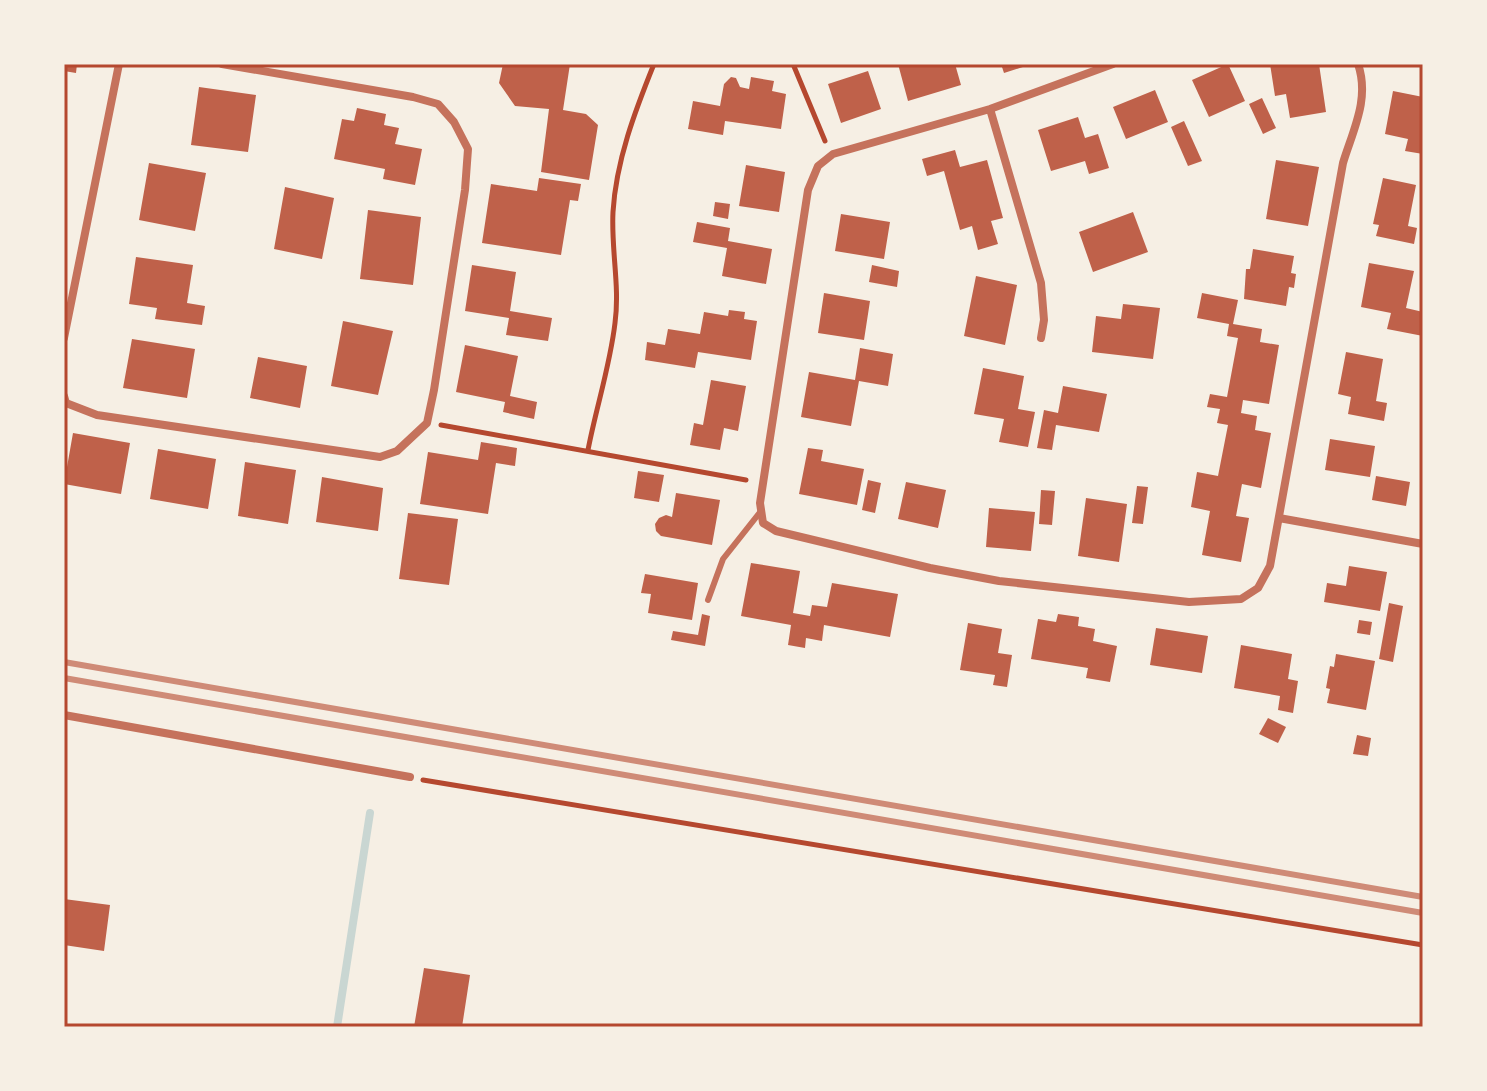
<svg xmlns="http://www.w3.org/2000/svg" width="1487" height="1091" font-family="Raleway,sans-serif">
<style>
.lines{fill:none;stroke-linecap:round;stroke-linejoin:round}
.stream{stroke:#c9d6d2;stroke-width:8}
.building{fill:#bf614a}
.path{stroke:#b5482f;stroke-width:5}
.service{stroke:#c5725c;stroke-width:6}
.minor{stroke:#c5725c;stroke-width:8}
.rail{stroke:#cf8b77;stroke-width:6}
.neatline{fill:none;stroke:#b5482f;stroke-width:3}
</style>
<rect width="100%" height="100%" fill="#f6efe4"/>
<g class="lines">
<path class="stream" d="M337,1027L370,813"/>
</g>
<path class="building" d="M64,64H77L76,73L64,71Z
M503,64H570L563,110L586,114L598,125L589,180L541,172L549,109L515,106L499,83Z
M898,64H955L961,85L908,101Z
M1001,64H1029V65L1004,73Z
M1228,64L1245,101L1209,117L1192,80Z
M1270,64H1319L1326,112L1290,118L1286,94L1275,96Z
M868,71L881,109L841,123L828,84Z
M731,77L736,78L740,87L749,89L751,77L774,81L772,91L786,94L781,129L725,121L723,135L688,129L693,101L720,106L724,84Z
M199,87L256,95L248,152L191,145Z
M1155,90L1168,122L1126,139L1113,107Z
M1393,91L1423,97V154L1405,151L1408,139L1385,134Z
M1262,98L1276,128L1263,134L1249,104Z
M357,108L386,114L384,125L399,128L395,144L422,149L415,185L383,179L385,169L334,159L342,119L354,121Z
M1078,117L1085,138L1098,134L1109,168L1089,174L1085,161L1051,171L1038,130Z
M1184,121L1202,161L1188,166L1171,127Z
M955,150L960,167L987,160L1003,218L991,221L998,244L978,250L972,226L960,230L944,171L927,176L922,159Z
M1276,160L1319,167L1308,226L1266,219Z
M149,163L206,173L195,231L139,220Z
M746,165L785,172L779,212L739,206Z
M539,178L581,184L578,201L570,200L561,255L482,243L491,184L537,191Z
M1383,178L1416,185L1408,226L1417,228L1414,244L1376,236L1379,225L1373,224Z
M285,187L334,198L322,259L274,249Z
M715,202L730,204L728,219L713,216Z
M368,210L421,217L413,285L360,279Z
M1133,212L1148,252L1093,272L1079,232Z
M841,214L890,222L884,259L835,251Z
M697,222L730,228L728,241L772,249L766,284L722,276L727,248L693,242Z
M1253,249L1294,256L1291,273L1296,274L1294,288L1289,287L1286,306L1244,299L1246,269H1250Z
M136,257L193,265L187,303L205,306L202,325L155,319L157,308L129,304Z
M1369,263L1414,271L1406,308L1423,312V336L1387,329L1391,313L1361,307Z
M472,265L516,272L510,311L552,318L548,341L506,335L509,318L465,311Z
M872,265L899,271L897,287L869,282Z
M976,276L1017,285L1005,345L964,336Z
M824,293L870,301L864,340L818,333Z
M1202,293L1238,300L1233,324L1262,329L1260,342L1279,345L1269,404L1243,400L1241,413L1257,416L1255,430L1271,433L1261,488L1242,484L1236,516L1249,518L1241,562L1202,555L1210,511L1191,507L1197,472L1218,476L1228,425L1217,423L1220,409L1207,407L1210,394L1227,397L1238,338L1227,336L1229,324L1197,318Z
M1123,304L1160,308L1153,359L1092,352L1096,316L1121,319Z
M729,310L745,312L744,319L757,321L751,360L698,352L695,368L645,360L647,342L665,345L668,329L700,334L704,312L728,316Z
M343,321L393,331L378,395L331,386Z
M132,339L195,349L187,398L123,388Z
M465,345L518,356L510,396L537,402L534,419L503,412L505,402L456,392Z
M860,348L893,354L888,386L859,381L851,426L801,417L809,372L855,380Z
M1346,352L1383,359L1376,401L1387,403L1384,421L1348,414L1351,397L1338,394Z
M258,357L307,366L300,408L250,398Z
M983,368L1024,376L1018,409L1035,412L1028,447L999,442L1004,419L974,414Z
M711,380L746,386L738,431L724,428L720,450L690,445L694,423L703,425Z
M1063,386L1107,394L1099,432L1056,425L1052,450L1037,448L1044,410L1058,413Z
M73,433L130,443L121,494L64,484Z
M1330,439L1375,446L1370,477L1325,470Z
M481,442L517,448L515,466L496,463L488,514L420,504L428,452L478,460Z
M808,448L823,450L821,461L864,469L857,505L799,494Z
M158,449L216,459L208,509L150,499Z
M245,462L296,470L288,524L238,516Z
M638,471L664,475L659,502L634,498Z
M1376,476L1410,482L1406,506L1372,500Z
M322,477L383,488L378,531L316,522Z
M868,480L881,483L875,513L862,510Z
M906,482L946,490L938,528L898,519Z
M1137,486L1148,487L1143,524L1132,523Z
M1041,490L1055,491L1052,525L1039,524Z
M676,493L720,500L712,545L661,536L656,531L655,524L659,518L666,515L672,517Z
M1086,498L1127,504L1119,562L1078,556Z
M989,508L1035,512L1031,551L986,547Z
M408,513L458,519L449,585L399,579Z
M751,563L800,571L793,613L810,616L812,605L827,607L832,583L898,594L890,637L824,625L822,641L806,638L805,648L788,645L791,625L741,616Z
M1349,566L1387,572L1380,611L1324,602L1327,583L1346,586Z
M645,574L698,583L692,620L648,613L651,594L641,593Z
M1389,603L1403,606L1393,662L1379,659Z
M702,614L710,616L705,646L671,640L673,631L698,635Z
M1058,614L1079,617L1078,626L1095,629L1093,641L1117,646L1110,682L1086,678L1088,668L1031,659L1038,619L1056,622Z
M1359,620L1372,622L1370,635L1357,633Z
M968,623L1002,629L998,653L1012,655L1007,687L993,685L995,675L960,670Z
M1156,628L1208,636L1202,673L1150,665Z
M1241,645L1292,654L1288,679L1298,681L1293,713L1278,710L1280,696L1234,688Z
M1336,654L1375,661L1366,710L1327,703L1330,689L1326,688L1330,666L1334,667Z
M1268,718L1286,727L1278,743L1259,734Z
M1357,735L1371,738L1368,756L1353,754Z
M64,899L110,905L104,951L64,945Z
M424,968L470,975L462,1027H414Z"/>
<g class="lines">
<path class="path" d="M793,64L825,141
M441,425L746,480
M588,450C596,408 610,366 615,323C620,286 611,250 613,212C616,161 635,111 654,64
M423,780L1423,945"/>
<path class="service" d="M708,600L723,559L761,511"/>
<path class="minor" d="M1113,64L990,109L833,154L818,166L808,190L760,503L763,523L776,531L930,568L999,581L1189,602L1241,599L1258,588L1270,566L1343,163C1353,130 1370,99 1358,64
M990,109L1041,283L1044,320L1041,338
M64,338L119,64
M64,396L66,403L97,415L380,457L397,451L427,423L434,390L465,190L468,149L454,122L438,104L413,97L222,64
M1279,518L1423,544
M64,715L410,777"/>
<path class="rail" d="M64,662L1423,897
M64,678L1423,913"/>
</g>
<rect width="1487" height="1091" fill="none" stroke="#f6efe4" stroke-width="132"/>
<rect x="66" y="66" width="1355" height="959" class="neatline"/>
</svg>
